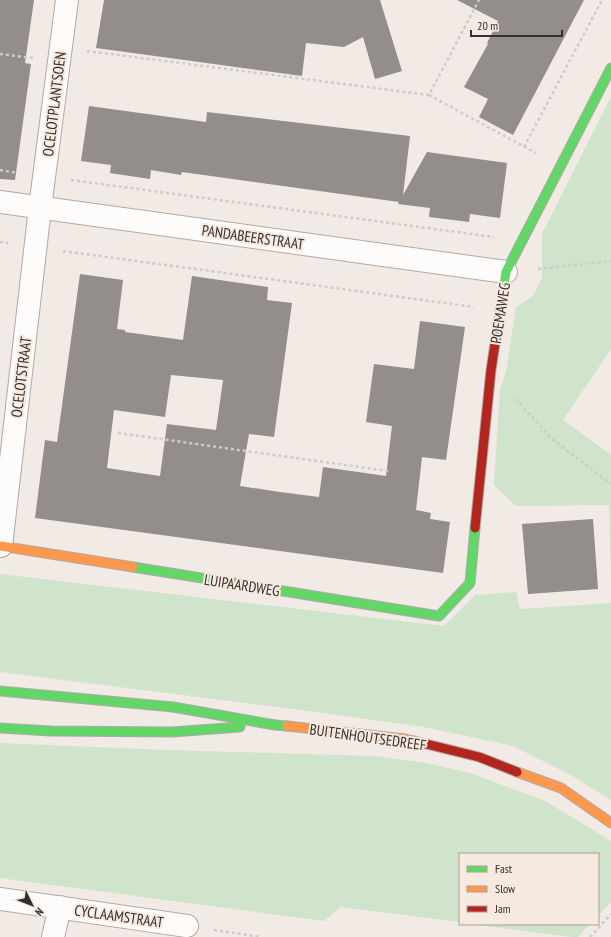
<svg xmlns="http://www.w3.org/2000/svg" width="611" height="937" font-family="'PT Sans Narrow',sans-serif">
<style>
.green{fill:#cfe4cb}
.building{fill:#938e8a;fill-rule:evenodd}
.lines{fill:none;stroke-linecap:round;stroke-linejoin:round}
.street-casing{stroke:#b0aaa6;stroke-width:24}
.fast-casing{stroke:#b0aaa6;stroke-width:11}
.slow-casing{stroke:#b0aaa6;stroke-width:11}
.jam-casing{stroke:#b0aaa6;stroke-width:11}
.path{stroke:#ceccca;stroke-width:2.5;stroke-dasharray:3 3;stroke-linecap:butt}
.street{stroke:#fdfcfb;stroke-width:22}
.fast{stroke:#63d668;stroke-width:9}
.slow{stroke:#ff974d;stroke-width:9}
.jam{stroke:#b3261e;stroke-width:9}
.labels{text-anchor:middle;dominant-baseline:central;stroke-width:4;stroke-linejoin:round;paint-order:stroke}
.street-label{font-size:15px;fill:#35302c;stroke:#f6e9e0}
</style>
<rect width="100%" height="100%" fill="#f1eae5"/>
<path class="green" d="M611,97V349L563,420L611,455V580L609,505L516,506L494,485L500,390L506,372L516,307L534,295L542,277V234Z
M0,574L444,626L475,595L516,592L520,609L611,603V800L571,775L513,746L424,727L286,708L0,672Z
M0,743L165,750L375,756L426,763L470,773L545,801L611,841V902L598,916V854H460V922L341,907L324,921L0,878Z
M472,924H590L578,937H572Z"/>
<path class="building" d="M0,0H34L25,63L31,64L15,180L0,179Z
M104,0H380L402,71L375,79L363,37L344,47L306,43L302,76L96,48Z
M457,0H584L513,135L479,117L488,99L464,87L488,44L487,43L498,21Z
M89,106L206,122L207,112L410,136L403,195L427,152L507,163L500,218L470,214L469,222L429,217L430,208L398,204L399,202L182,172L181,175L151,170L150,179L110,173L111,165L81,161Z
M80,274L123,280L117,329L125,330V332L183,340L192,276L268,287L267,300L292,303L274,437L249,434L240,486L280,492L319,497L323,467L386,476L392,426L366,422L374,364L414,369L420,321L465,327L446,460L422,457L416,510L431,513L430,519L450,522L443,573L35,518L45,440L57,442ZM171,375L223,380L216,430L167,424L160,476L107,468L114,410L165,417Z
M593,519L598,589L528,594L522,524Z"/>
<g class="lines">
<defs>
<path id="street" d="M0,202L506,272
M1,546L40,208L67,0
M0,899L187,926
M53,937L60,907"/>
<path id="fast" d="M498,324L506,272L611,68
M133,567L439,616L470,583L475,528
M0,691L173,707L275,725L287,726
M0,728L51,731L172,732L240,727"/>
<path id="slow" d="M0,546L133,567
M287,726L405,739L414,741
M517,772L561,788L611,823"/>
<path id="jam" d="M475,528L491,370L498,324
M414,741L479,757L517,772"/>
</defs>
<use href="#street" class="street-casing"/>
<use href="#fast" class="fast-casing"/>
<use href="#slow" class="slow-casing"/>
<use href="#jam" class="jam-casing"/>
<path class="path" d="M87,51L429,95L479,0
M0,54L33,58
M429,95L536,153
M524,147L602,0
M0,170L18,173
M71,180L494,237
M0,242L8,243
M63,251L474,307
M538,269L611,261
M516,399L552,439L611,484
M118,433L388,471
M214,930L261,937
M590,937L611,914"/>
<use href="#street" class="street"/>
<use href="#fast" class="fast"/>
<use href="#slow" class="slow"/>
<use href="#jam" class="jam"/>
</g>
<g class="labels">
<g class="street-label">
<text transform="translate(54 104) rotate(-83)">OCELOTPLANTSOEN</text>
<text transform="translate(253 237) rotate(8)">PANDABEERSTRAAT</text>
<text transform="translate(500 313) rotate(-81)">POEMAWEG</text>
<text transform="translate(21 377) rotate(-83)">OCELOTSTRAAT</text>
<text transform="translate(242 585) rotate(9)">LUIPAARDWEG</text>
<text transform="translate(368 737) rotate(8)">BUITENHOUTSEDREEF</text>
<text transform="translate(119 916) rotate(8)">CYCLAAMSTRAAT</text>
</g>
</g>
<rect x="459" y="853" width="140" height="72" fill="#f6e9e0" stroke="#a99f98"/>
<rect x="467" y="866" width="20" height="6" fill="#63d668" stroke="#a99f98"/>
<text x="495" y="873" font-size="12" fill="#35302c">Fast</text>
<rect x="467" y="886" width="20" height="6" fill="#ff974d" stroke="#a99f98"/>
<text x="495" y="893" font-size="12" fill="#35302c">Slow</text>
<rect x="467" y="906" width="20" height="6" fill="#b3261e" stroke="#a99f98"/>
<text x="495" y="913" font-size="12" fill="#35302c">Jam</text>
<g transform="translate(32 905) rotate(133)" stroke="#f6e9e0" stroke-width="3" paint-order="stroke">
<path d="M0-3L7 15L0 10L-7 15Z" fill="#35302c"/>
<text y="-6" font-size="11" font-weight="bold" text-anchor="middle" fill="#35302c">N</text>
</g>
<path d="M471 30v6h91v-6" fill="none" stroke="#35302c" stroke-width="2"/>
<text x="477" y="30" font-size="12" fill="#35302c" stroke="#f6e9e0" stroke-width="3" paint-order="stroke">20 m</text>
</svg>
